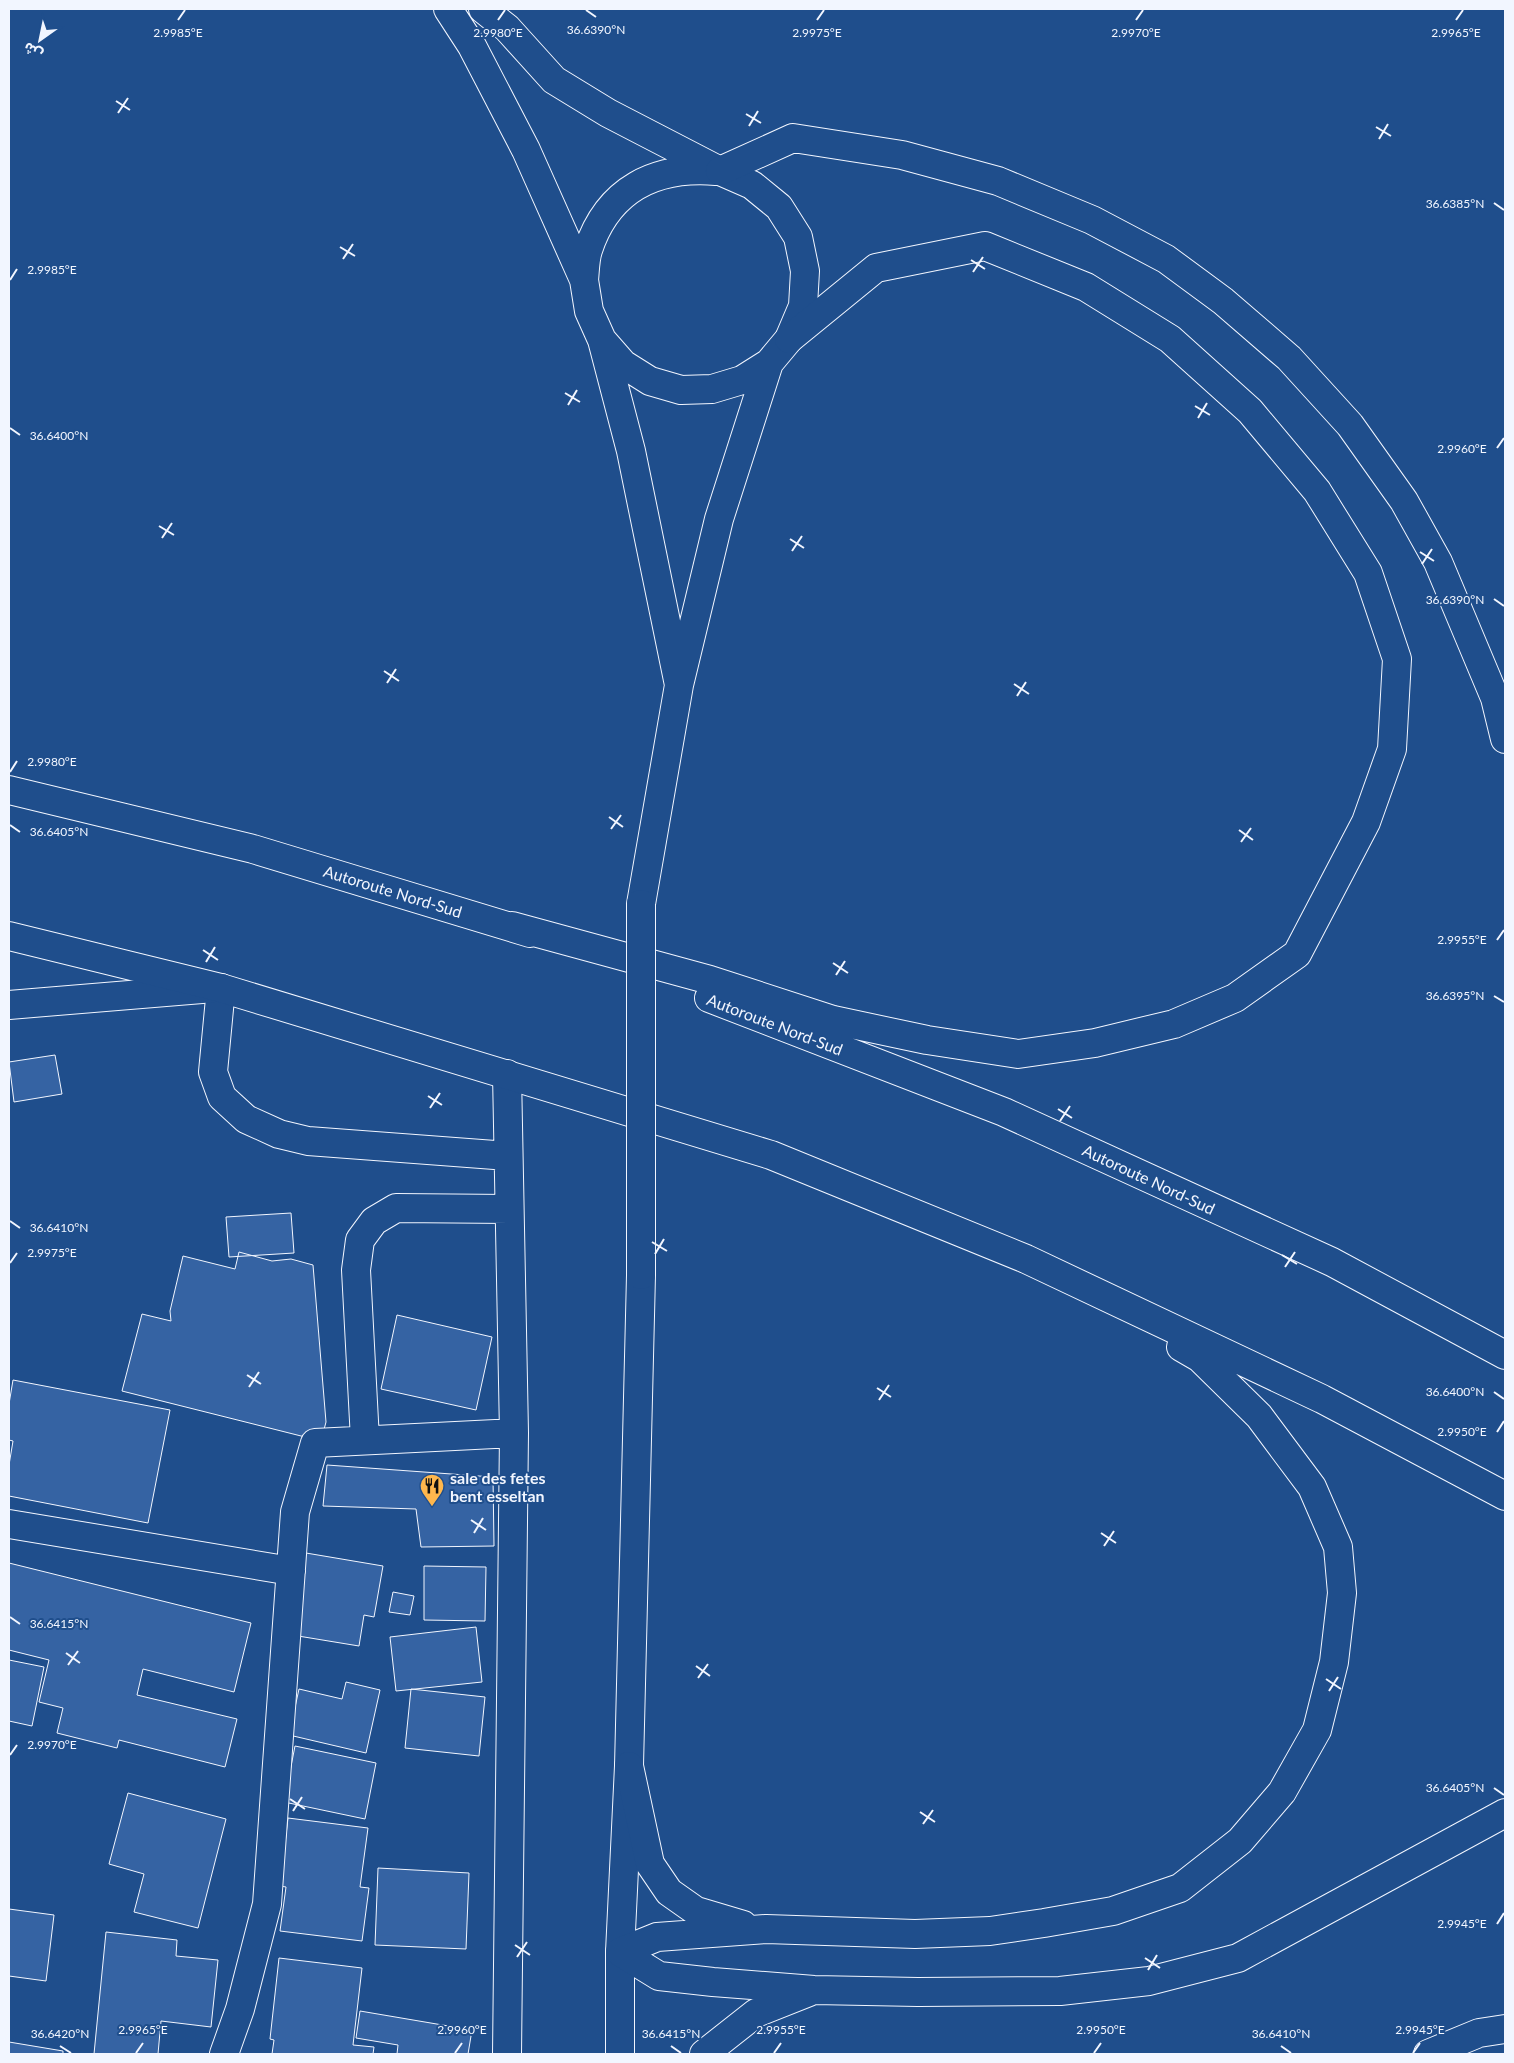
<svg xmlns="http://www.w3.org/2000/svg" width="1514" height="2063" font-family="Lato,'Noto Sans Arabic',sans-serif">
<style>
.building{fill:#3563a3;stroke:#f2f6ff}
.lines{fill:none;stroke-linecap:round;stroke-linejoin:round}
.minor-casing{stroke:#f2f6ff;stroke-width:30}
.major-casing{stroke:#f2f6ff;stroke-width:30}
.highway-casing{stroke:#f2f6ff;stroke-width:30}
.minor{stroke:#1f4e8c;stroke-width:28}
.major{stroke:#1f4e8c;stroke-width:28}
.highway{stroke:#1f4e8c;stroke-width:28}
.major-bridge-casing{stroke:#f2f6ff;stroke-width:30;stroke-linecap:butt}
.major-bridge{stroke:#1f4e8c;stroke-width:28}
.ticks{fill:none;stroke:#f2f6ff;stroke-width:2}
.labels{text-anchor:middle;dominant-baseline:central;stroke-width:4;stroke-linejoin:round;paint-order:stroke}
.street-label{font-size:16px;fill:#f2f6ff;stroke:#1f4e8c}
.poi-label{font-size:16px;font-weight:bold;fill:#f2f6ff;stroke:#1f4e8c;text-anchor:start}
.ticks-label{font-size:12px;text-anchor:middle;fill:#f2f6ff;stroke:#1f4e8c;stroke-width:4;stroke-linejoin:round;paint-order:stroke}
</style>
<rect width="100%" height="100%" fill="#1f4e8c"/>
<path class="building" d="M55,1055L62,1094L14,1102L9,1062Z
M291,1213L294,1253L229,1257L226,1217Z
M239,1252L272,1261L291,1259L313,1265L326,1422L321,1441L122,1391L142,1314L171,1321L170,1311L183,1256L235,1269Z
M397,1315L492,1337L476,1410L381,1389Z
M13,1380L170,1410L148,1523L9,1496V1465L13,1441L9,1440V1404Z
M327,1465L493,1477L494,1546L421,1547L416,1509L323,1506Z
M306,1553L383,1566L374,1617L364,1615L359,1646L292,1635Z
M9,1563L251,1623L234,1692L143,1669L137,1695L237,1719L225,1767L119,1740L117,1748L57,1733L63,1708L39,1702L49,1660L9,1650Z
M424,1566L486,1567L485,1621L424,1620Z
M393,1592L414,1596L410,1615L389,1612Z
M476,1627L482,1682L396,1691L390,1637Z
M9,1660L44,1667L32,1726L9,1721Z
M346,1682L380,1690L366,1753L289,1735L299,1689L342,1699Z
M411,1689L485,1697L479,1756L405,1748Z
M295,1746L376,1763L365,1819L284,1802Z
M128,1793L226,1819L198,1928L134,1912L144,1874L109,1864Z
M288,1818L368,1828L360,1887L369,1888L362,1941L280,1931L286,1887L280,1886Z
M378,1868L469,1873L466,1949L375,1945Z
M9,1909L54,1915L46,1981L9,1976Z
M106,1932L177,1940L176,1956L218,1960L211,2027L161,2021L158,2054H94Z
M279,1958L362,1968L353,2045L374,2047L373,2054H272L274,2040L270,2039Z
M360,2011L472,2030L468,2054H397L398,2045L356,2038Z
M9,2042L63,2051V2054H9Z"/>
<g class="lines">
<defs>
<path id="minor" d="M221,988L213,1072L222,1097L246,1119L279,1134L308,1141L508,1156
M365,1440L356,1270L360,1240L374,1221L396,1208L509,1209
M9,1524L291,1571
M224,2054L240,2009L267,1904L295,1512L315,1443L514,1433L507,1074
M507,2054L514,1433
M1428,2054L1479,2033L1505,2029"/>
<path id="major" d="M448,9L472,46L526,150L584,280L589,311L602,340L631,451L679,685
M483,9L507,28L554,80L608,113L720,171L752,185L779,207L798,237L805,271L803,306L789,339L769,363L742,380L712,389L681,390L650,381L623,364L602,340
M584,280C585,271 585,259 588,250C608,189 655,166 716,171
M641,904L679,685L719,519L769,363
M9,1005L214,988
M620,2054V1952L629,1766L641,1275"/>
<path id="highway" d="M720,171L793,138L902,155L998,181L1092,220L1166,259L1223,301L1289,358L1350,425L1404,501L1438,562L1495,698L1505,739
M9,790L253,849L530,933
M512,926L710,980L833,1020L927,1040L1018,1054L1095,1043L1174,1024L1235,998L1297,954L1366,822L1392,749L1397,659L1368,573L1317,491L1250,411L1170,339L1086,287L985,246L876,268L789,339
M9,936L221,988L771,1155L1026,1259L1322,1399L1505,1496
M709,998L1004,1112L1332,1262L1505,1355
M629,1766L650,1864L669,1892L696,1911L743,1925
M620,1952L657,1937L766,1929L915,1934L990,1931L1044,1923L1113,1911L1180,1888L1240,1841L1282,1792L1317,1730L1334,1662L1342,1593L1338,1547L1312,1487L1259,1416L1200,1358L1181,1347
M620,1952L659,1976L713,1982L814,1990L918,1992L1060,1991L1149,1981L1238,1958L1505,1813
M704,2054L756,2013L809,1992"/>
</defs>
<use href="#minor" class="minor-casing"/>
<use href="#major" class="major-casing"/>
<use href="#highway" class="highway-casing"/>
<use href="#minor" class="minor"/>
<use href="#major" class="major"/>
<use href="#highway" class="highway"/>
<defs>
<path id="major-bridge" d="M641,1275V904"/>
</defs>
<use href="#major-bridge" class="major-bridge-casing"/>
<use href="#major-bridge" class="major-bridge"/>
</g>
<path class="ticks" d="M586,10L596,17M178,20L185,10M498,20L505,10M817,20L824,10M1136,20L1143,10M1456,20L1463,10M116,101L130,110M118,113L128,98M746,114L761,123M749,126L758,111M1376,127L1391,136M1379,139L1388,124M1494,203L1504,210M340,247L355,256M343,259L353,244M971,260L985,269M973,272L983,257M10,280L17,269M565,393L580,402M568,405L577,390M1195,406L1210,415M1198,418L1207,403M10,428L20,435M1497,448L1504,438M159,526L174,535M162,538L172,523M790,539L804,548M792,551L802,536M1420,552L1434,561M1422,564L1432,549M1494,599L1504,606M384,671L399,681M387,683L396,669M1014,684L1029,694M1017,696L1026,682M10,772L17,761M609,817L623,827M10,825L20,832M611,829L621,815M1239,830L1253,840M1241,842L1251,828M1497,940L1504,930M203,950L218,960M206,962L215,947M833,963L848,973M836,975L845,961M1494,996L1504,1002M428,1096L442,1105M430,1108L440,1093M1058,1109L1072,1118M1060,1121L1070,1106M10,1221L20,1228M652,1242L667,1251M655,1254L664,1239M1282,1255L1297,1264M10,1263L17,1253M1285,1267L1295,1252M247,1375L261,1384M249,1387L259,1372M877,1388L891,1397M1494,1392L1504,1399M879,1400L889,1385M1497,1432L1504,1421M471,1520L486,1530M474,1533L483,1518M1101,1533L1116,1543M1104,1546L1114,1531M10,1617L20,1624M66,1653L80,1663M68,1665L78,1651M696,1666L710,1676M698,1678L708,1664M1326,1679L1341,1689M1329,1691L1338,1677M10,1755L17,1745M1494,1788L1504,1795M290,1799L305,1809M293,1811L302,1797M920,1812L935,1822M923,1824L933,1810M1497,1924L1504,1913M515,1945L530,1955M517,1957L527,1942M1145,1958L1160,1968M1148,1970L1157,1955M60,2046L71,2053M671,2046L681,2053M1281,2046L1291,2053M136,2053L143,2043M455,2053L462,2043M774,2053L781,2043M1094,2053L1101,2043M1413,2053L1420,2043"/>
<defs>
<symbol id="restaurant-pin" viewBox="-11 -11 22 30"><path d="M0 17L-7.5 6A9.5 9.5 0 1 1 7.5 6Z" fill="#ffb74d" stroke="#1f4e8c"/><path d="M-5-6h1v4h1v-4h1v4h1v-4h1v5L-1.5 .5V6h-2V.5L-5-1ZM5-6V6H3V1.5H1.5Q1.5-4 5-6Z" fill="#111"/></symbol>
</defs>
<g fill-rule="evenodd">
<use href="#restaurant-pin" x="418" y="1472" width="28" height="38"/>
</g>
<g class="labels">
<g class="street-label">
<text transform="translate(393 891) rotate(17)">Autoroute Nord-Sud</text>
<text transform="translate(775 1024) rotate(21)">Autoroute Nord-Sud</text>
<text transform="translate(1149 1179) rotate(25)">Autoroute Nord-Sud</text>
</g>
<g class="poi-label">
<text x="450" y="1477">sale des fetes<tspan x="450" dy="18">bent esseltan</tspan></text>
</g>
</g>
<g class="ticks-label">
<text x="596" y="34">36.6390°N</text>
<text x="178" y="37">2.9985°E</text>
<text x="498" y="37">2.9980°E</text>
<text x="817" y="37">2.9975°E</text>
<text x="1136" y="37">2.9970°E</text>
<text x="1456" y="37">2.9965°E</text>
<text x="1455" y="208">36.6385°N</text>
<text x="52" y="274">2.9985°E</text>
<text x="59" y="440">36.6400°N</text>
<text x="1462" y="453">2.9960°E</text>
<text x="1455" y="604">36.6390°N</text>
<text x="52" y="766">2.9980°E</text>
<text x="59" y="836">36.6405°N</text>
<text x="1462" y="944">2.9955°E</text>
<text x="1455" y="1000">36.6395°N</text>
<text x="59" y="1232">36.6410°N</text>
<text x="52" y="1257">2.9975°E</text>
<text x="1455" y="1396">36.6400°N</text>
<text x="1462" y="1436">2.9950°E</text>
<text x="59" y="1628">36.6415°N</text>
<text x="52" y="1749">2.9970°E</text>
<text x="1455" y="1792">36.6405°N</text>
<text x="1462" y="1928">2.9945°E</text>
<text x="143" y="2034">2.9965°E</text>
<text x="462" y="2034">2.9960°E</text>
<text x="781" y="2034">2.9955°E</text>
<text x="1101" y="2034">2.9950°E</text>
<text x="1420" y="2034">2.9945°E</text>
<text x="60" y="2038">36.6420°N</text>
<text x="671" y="2038">36.6415°N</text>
<text x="1281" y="2038">36.6410°N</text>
</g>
<rect width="1514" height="2063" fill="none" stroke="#f2f6ff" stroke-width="20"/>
<g transform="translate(40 40) rotate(213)" stroke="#1f4e8c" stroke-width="4" paint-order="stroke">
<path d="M0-4L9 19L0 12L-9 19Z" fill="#f2f6ff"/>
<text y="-8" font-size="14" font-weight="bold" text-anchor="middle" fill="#f2f6ff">ش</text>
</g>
</svg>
